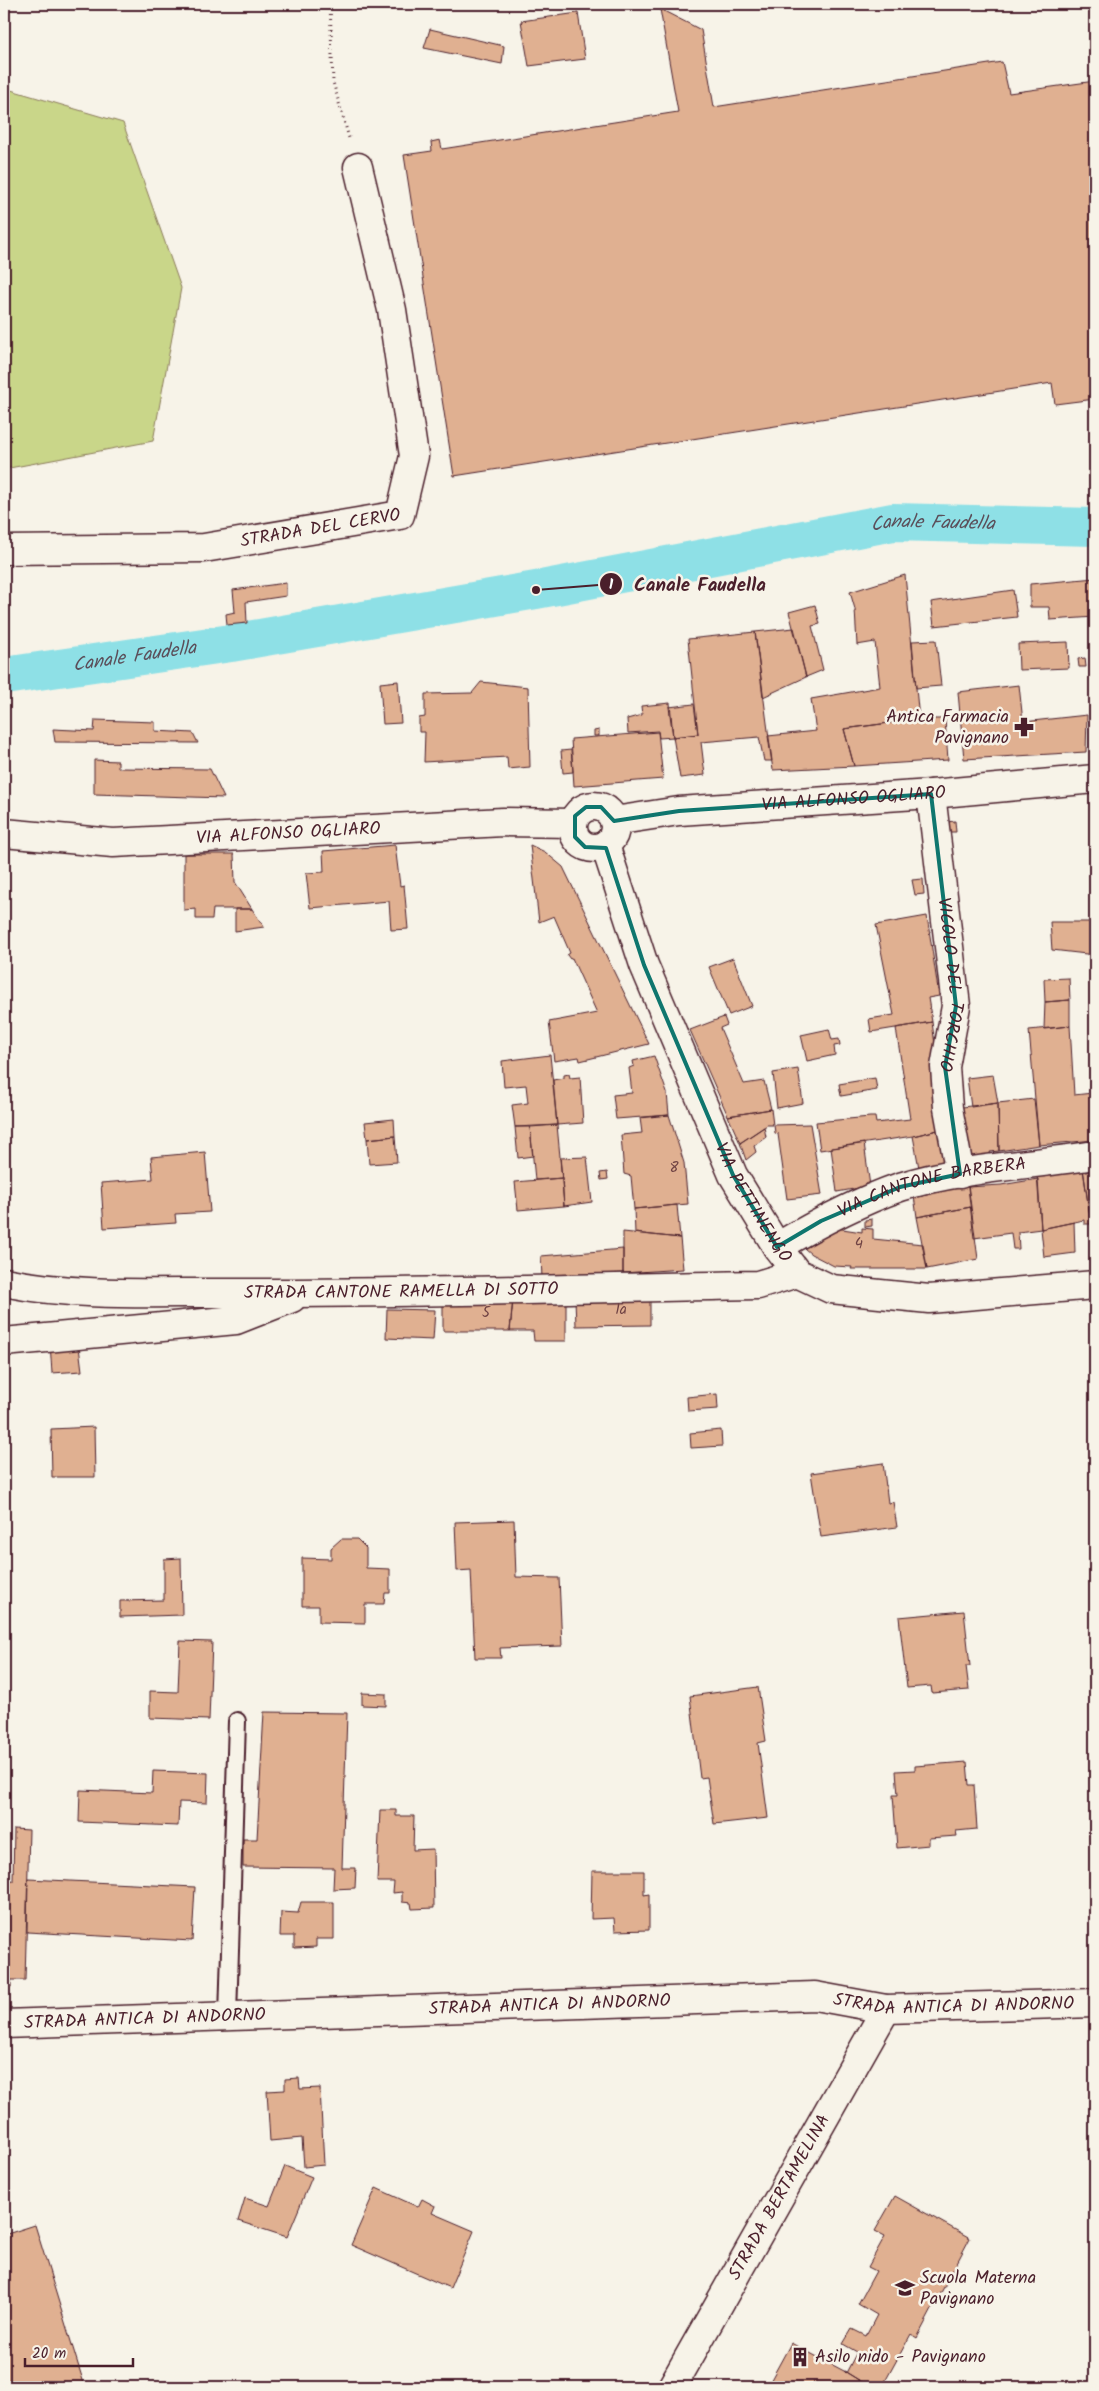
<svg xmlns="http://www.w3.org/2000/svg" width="1099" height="2391" font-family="Kalam,sans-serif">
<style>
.green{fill:#c9d689;stroke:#8a7a5a}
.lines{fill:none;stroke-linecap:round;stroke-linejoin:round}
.canal{stroke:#8ee0e6;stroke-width:38}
.building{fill:#e0b091;stroke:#4a1f2b}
.lane-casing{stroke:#4a1f2b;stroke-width:20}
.street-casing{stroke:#4a1f2b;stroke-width:31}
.secondary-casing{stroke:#4a1f2b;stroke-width:31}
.path{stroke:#4a1f2b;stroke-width:3;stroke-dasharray:1 4;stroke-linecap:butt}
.lane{stroke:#f7f3e8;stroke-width:16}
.street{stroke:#f7f3e8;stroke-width:28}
.secondary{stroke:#f7f3e8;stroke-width:28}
.marked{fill:none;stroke:#0f766e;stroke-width:4;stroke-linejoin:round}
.labels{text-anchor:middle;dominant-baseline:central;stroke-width:5;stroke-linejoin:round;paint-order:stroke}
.number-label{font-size:15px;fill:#704344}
.street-label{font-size:18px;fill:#4a1f2b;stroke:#f7f3e8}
.poi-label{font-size:18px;fill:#4a1f2b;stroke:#f7f3e8;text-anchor:start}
.water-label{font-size:19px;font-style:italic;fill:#5b4f5a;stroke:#f7f3e8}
.leader{fill:none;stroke:#4a1f2b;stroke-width:2}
.callout-dot{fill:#4a1f2b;stroke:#f7f3e8;stroke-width:2}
.mark-label{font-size:15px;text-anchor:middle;font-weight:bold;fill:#fff}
.callout-label{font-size:19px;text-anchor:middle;font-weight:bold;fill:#4a1f2b;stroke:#f7f3e8;stroke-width:5;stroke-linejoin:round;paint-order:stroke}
</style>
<rect width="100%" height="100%" fill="#f7f3e8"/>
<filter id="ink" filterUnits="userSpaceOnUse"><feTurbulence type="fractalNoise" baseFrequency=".02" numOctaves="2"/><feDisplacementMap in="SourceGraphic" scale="10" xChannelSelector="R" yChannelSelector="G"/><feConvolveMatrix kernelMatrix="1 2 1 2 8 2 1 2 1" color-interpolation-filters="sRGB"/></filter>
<g filter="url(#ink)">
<path class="green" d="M4,88L123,123L181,288L153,441L4,469Z"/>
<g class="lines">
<path class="canal" id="s1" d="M4,676L231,643L536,590L893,522L1095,527"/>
</g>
<path class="building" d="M660,9L701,30L714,107L1002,62L1009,93L1095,81V399L1055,404L1052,383L454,476L404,155L432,151L431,142L440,140L442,149L678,112Z
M578,13L585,59L529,66L521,21Z
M430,29L504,46L502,64L424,48Z
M905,575L919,719L844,729L854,766L773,770L768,736L816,731L811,699L880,687L875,642L857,645L855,609L850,592Z
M1095,578V617L1050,620L1049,607H1030V584Z
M286,583V596L246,602L247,623L227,625L226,614L235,612L233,590Z
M1013,590L1017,617L934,626L931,602Z
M815,605L820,624L812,626L823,670L806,677L789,612Z
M794,628L806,677L763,697L755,632Z
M755,632L772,761H764L759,737L701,742L705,775L680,778L673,737L698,734L688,639Z
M936,640L941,686L916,688L912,641Z
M1068,642L1069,668L1019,670L1018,644Z
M1085,658L1086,667H1079L1078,659Z
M398,681L401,723L383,724L380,683Z
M481,682L528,687L530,767L508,769L507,757L424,762L425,732H419V718L425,717V694L472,693Z
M1019,685L1023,722L1087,715L1086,752L964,759L958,692Z
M670,703L673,737L659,738L658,731L628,733L627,719L642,715L641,706Z
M694,704L698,734L673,737L669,707Z
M919,719H945L948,760L854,766L844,729Z
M95,720L155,722V731L193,733L198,743L55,742L53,729L94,731Z
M599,730V736H594V731Z
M658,732L663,779L574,786L571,739Z
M571,750L573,772L563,773L561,751Z
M94,760L118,761V768L210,769L224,798L94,794Z
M955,821L956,832H948L947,822Z
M1092,824H1095V853H1093Z
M395,845L400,886L404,885L408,929L391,930L389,901L310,908L306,873L324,872L323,851Z
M530,845L545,852L563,867L649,1044L584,1060L580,1061L579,1057L554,1061L549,1022L597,1013L572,958L570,959L567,955L570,953L554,916L539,922Z
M184,854H234L235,882L252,909H213L212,919H196V909L184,910Z
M923,879L924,894L915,895L912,880Z
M235,909H252L264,927L235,931Z
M927,916L939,996L928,998L932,1022L871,1032L869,1019L894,1015L876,925Z
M1050,922H1095V955L1052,950Z
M733,958L752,1006L729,1015L709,967Z
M1069,978L1070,1000L1045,1002L1044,979Z
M1070,1000V1026L1044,1029L1045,1002Z
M724,1017L727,1025L720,1028L744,1084L764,1081L771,1109L728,1116L690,1030Z
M932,1022L946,1128L913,1136L820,1150L816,1122L870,1117H875L876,1123L910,1119L896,1028Z
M1070,1026L1074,1095L1093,1093L1095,1140L1039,1145L1029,1030Z
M829,1029L832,1040L839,1039L840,1045L834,1046L835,1055L807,1061L801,1035Z
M550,1055L557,1125L515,1127L512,1105L528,1103L526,1085L504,1087L502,1061Z
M654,1056L667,1093L669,1115L616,1119L613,1095L632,1093L629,1068L634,1066L633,1061Z
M798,1069L803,1103L777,1108L773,1073Z
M569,1074L570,1078L580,1077L583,1123L557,1125L553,1080L564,1078V1075Z
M993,1075L998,1103L971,1107L967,1078Z
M875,1078L877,1090L841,1096L839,1084Z
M1034,1099L1039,1145L999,1151L998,1103Z
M998,1103L999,1151L990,1152L992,1157L965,1162L953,1108Z
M771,1109L773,1125H767L740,1143L728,1116Z
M1094,1110H1095V1140Z
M669,1115L684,1163L688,1204L634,1209L631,1176L624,1174L621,1135L642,1133L640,1118Z
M394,1119L395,1136L367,1139L365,1122Z
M810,1124L822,1195L787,1199L778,1134L775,1133L774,1125Z
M557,1125L562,1178L535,1180L530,1127Z
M515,1127H530L533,1156L518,1158Z
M764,1127L766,1137L754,1146L756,1152L746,1160L740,1143Z
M946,1128L951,1160L919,1168L913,1136Z
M395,1136L397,1162L369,1164L367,1139Z
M864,1143L870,1186L837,1192L831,1148Z
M205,1152L210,1212L175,1214L176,1223L104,1228L101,1183L153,1179L151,1157Z
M587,1157L592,1202L564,1206L560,1158Z
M1083,1169L1091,1224H1084V1220L1041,1229L1037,1174Z
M1083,1169H1086V1172L1095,1171V1223L1091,1224Z
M607,1172L608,1179L601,1180L600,1173Z
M562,1178L564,1206L518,1210L515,1182Z
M967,1178L971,1207L917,1217L914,1196Z
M1038,1179L1041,1229L1018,1232L1019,1249H1013L1011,1233L974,1238L968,1187L1001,1185Z
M677,1205L680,1238L635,1233L634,1209Z
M971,1207L978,1259L927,1269L917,1217Z
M872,1219V1226L865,1227V1220Z
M1074,1222L1075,1253L1044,1257L1041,1229Z
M823,1226L862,1232V1228L873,1229V1239L923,1244L927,1269H851L852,1267L834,1266L811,1254L798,1243Z
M623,1232L680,1238L683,1269L623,1273Z
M623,1249V1273L542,1278L541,1256Z
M650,1298V1325L576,1326L575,1299Z
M513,1299H566V1341H534L533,1331H510Z
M513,1299L510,1331H443V1300Z
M387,1309L435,1310L433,1340L386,1338Z
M78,1339L82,1371L52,1373L50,1343Z
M717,1394L718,1409L688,1411L687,1397Z
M94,1427L95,1477H52L51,1429Z
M721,1430L722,1446L691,1448L690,1433Z
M883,1463L888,1503L893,1502L897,1527L821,1537L811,1473Z
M514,1520L516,1577L559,1578L562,1646L500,1648L501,1658H475L471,1570L457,1571L455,1522Z
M341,1539H357L366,1548V1568L390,1569V1593H385L384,1604H365V1623L319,1622V1606H302V1558L331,1559V1548Z
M181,1558L182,1615L120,1617V1601L164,1600V1559Z
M964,1611L970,1666H966L969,1690L932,1693L931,1686L907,1688L899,1617Z
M180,1641L212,1642L209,1720L150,1718V1691L178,1692Z
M758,1687L766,1741L758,1743L768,1818L714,1824L707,1777L700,1778L690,1696Z
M362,1693L386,1694V1706L362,1705Z
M264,1712L347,1713L342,1868H356L355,1888L333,1889L334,1868L243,1867V1839H257Z
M967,1762L969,1785H974L977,1829L956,1831L957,1836L929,1838V1845L897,1848L893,1795H898L896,1771L915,1770V1766Z
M153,1771L208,1773L207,1803L179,1802L178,1826L79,1822L80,1790L152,1793Z
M380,1810H396V1816H414L413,1850L433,1849L434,1908L412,1909L411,1903L402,1902V1892L393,1893L394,1882H377Z
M14,1829L29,1830L25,1980H4V1917H7L9,1880L13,1881Z
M592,1871H644V1895L649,1894V1930L615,1931L614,1918L591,1919Z
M28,1879L195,1887L192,1941L27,1932Z
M301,1902H334V1939H316V1947L294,1948V1936H280L281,1912L298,1913Z
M5,1980H11V1987H5Z
M299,2078L300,2089L320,2088L324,2165L304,2167L302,2138L270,2141L267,2091L285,2090V2079Z
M285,2166L312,2177L287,2237L238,2221L245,2198L269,2206Z
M376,2188L418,2207L422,2199L435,2206L432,2213L474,2231L450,2288L351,2245Z
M895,2196L970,2238L917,2338L911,2334L882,2387H870L844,2371L846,2373L857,2352L843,2344L852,2329L866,2336L877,2315L858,2304L876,2271L868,2267L885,2236L875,2231Z
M35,2225L85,2387H5L4,2235Z
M791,2343L844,2371L870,2387H767Z"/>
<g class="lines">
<defs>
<path id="lane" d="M228,2016L237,1721"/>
<g id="street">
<path id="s2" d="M4,550L204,548L400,515L414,456L392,310L358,167"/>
<path id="s3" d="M931,794L956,1006L945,1067L948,1108L960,1174"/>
<path id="s4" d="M777,1247C816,1224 857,1202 900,1187C958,1168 1034,1165 1095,1155"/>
<path id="s5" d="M4,1282C81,1298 163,1292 242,1293C414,1294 586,1288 758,1285L797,1273"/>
<path d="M4,1342L236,1320L292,1298"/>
<path id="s6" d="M4,2024L815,1996L886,2009L1095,2003"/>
<path id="s7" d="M672,2387L886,2009"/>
</g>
<g id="secondary">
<circle cx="594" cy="827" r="21"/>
<path id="s8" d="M614,821L679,811L931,794L1095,779"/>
<path id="s9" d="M4,833L113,843L503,822L573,823"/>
<path id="s10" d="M605,845L644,965L733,1175L777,1247L797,1273L831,1289L929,1299L1095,1285"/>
</g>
</defs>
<use href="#lane" class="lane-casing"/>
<use href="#street" class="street-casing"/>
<use href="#secondary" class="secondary-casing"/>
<path class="path" d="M330,4L333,82L349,138"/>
<use href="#lane" class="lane"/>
<use href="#street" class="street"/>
<use href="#secondary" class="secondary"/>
</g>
</g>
<path class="marked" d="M931,794L956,1006L945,1067L960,1174L900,1187L821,1221L777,1247L733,1175L644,965L606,848L585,847L575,837V816L586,807H601L614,821L679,811Z"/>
<defs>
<symbol id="pharmacy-bare" viewBox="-9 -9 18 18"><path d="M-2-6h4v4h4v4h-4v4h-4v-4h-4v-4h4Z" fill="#4a1f2b" stroke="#f7f3e8" stroke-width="2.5" paint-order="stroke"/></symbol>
<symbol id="school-bare" viewBox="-9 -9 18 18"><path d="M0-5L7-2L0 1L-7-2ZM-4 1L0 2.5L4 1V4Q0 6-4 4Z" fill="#4a1f2b" stroke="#f7f3e8" stroke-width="2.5" paint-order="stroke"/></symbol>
<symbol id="building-bare" viewBox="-9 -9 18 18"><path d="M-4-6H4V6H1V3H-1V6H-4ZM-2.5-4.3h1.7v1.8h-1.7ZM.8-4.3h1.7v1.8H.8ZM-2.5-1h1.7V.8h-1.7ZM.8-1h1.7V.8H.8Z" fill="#4a1f2b" stroke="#f7f3e8" stroke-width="2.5" paint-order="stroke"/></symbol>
</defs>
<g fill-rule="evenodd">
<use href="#pharmacy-bare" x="1010" y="713" width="28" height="28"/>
<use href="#school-bare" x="891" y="2274" width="28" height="28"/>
<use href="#building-bare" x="786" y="2343" width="28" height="28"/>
</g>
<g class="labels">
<g class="number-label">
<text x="674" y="1168">8</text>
<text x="859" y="1244">4</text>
<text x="621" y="1310">1a</text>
<text x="486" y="1313">5</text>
</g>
<g class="street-label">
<text stroke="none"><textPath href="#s2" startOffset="318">STRADA DEL CERVO</textPath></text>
<text stroke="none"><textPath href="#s8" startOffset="241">VIA ALFONSO OGLIARO</textPath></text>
<text stroke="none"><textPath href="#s9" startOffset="285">VIA ALFONSO OGLIARO</textPath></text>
<text stroke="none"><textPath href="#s3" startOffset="192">VICOLO DEL TORCHIO</textPath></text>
<text stroke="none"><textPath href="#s4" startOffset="168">VIA CANTONE BARBERA</textPath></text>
<text stroke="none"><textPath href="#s10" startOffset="388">VIA PETTINENGO</textPath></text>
<text stroke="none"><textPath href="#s5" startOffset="398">STRADA CANTONE RAMELLA DI SOTTO</textPath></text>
<text stroke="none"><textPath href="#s6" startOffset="951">STRADA ANTICA DI ANDORNO</textPath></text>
<text stroke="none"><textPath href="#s6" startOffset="546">STRADA ANTICA DI ANDORNO</textPath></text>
<text stroke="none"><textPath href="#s6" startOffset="141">STRADA ANTICA DI ANDORNO</textPath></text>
<text stroke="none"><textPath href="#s7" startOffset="218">STRADA BERTAMELINA</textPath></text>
</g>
<g class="poi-label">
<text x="1009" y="717" text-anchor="end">Antica Farmacia<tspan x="1009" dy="21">Pavignano</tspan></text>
<text x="920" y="2278">Scuola Materna<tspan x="920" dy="21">Pavignano</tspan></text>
<text x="815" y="2357">Asilo nido - Pavignano</text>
</g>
<g class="water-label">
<text stroke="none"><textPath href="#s1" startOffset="942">Canale Faudella</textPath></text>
<text stroke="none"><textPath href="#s1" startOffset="132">Canale Faudella</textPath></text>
</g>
</g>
<path class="leader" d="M536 590L611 584"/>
<g class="callout-dot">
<circle cx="536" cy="590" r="5"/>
<circle cx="611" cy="584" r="12"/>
</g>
<g class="mark-label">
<text x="611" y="589">1</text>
</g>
<g class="callout-label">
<text x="700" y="591">Canale Faudella</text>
</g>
<rect width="1099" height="2391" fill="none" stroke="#f7f3e8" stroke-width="20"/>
<rect x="10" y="10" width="1079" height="2371" fill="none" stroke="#4a1f2b" stroke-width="2" filter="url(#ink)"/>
<path d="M25 2358v8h108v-8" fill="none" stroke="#4a1f2b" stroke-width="2.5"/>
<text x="32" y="2358" font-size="15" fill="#4a1f2b" stroke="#f7f3e8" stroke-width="4" paint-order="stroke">20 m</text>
</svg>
